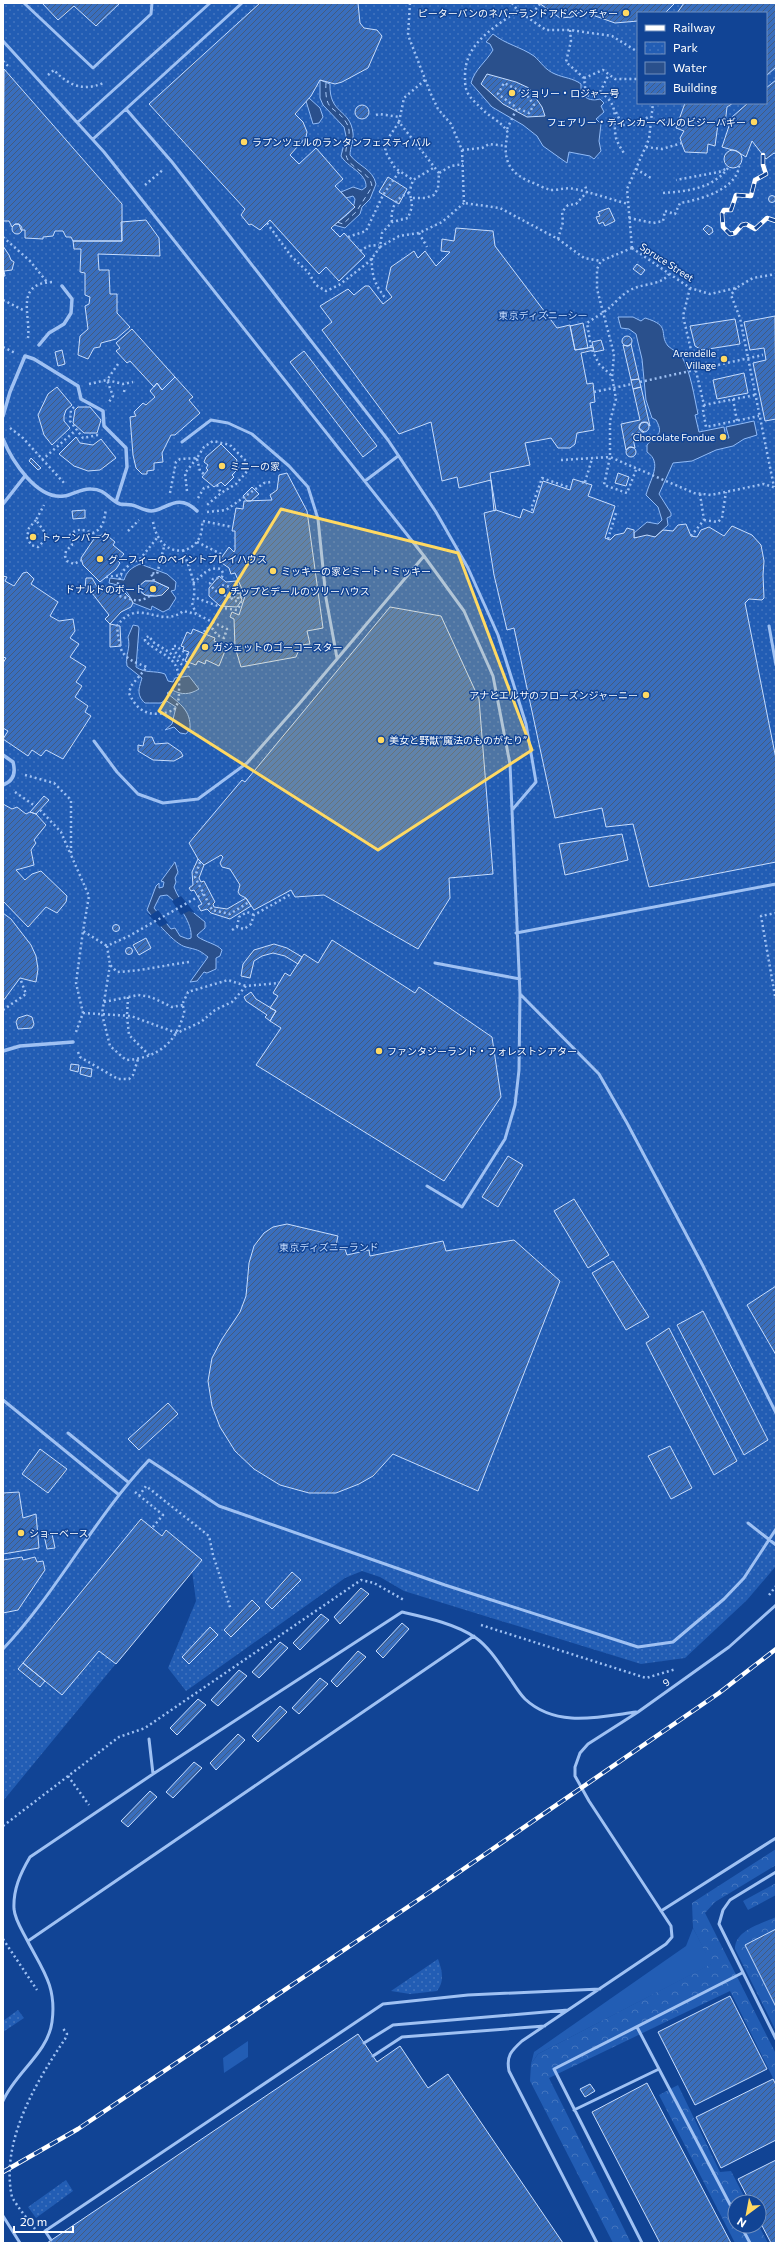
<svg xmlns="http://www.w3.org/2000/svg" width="779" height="2246" font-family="Commissioner,'Noto Sans JP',sans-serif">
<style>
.grass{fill:#225db4}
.forest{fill:url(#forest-crowns)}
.park{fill:url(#park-dots);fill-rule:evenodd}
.water{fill:#2a508c;stroke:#91bbf7;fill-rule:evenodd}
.pier{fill:#114495}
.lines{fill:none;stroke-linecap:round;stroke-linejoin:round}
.ferry{stroke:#acccfa;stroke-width:1;stroke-dasharray:5 4;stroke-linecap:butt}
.building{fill:url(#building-hatch);stroke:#c7ddfe}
.path{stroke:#9fc1f3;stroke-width:2.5;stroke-dasharray:2 3;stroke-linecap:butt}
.service{stroke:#9fc1f3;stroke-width:3}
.pedestrian{stroke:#9fc1f3;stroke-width:3.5}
.rail-casing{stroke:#fff;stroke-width:4.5}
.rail{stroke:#114495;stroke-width:3;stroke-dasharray:9;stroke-linecap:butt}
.marked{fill:#ffd962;fill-opacity:0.2;stroke:#ffd962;stroke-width:3;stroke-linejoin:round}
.poi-dot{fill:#ffd962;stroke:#114495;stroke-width:1.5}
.labels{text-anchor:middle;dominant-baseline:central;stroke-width:3;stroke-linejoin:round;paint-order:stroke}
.poi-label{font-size:10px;fill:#fff;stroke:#114495;text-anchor:start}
.street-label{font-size:10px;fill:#fff;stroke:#114495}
.park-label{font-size:10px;fill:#c7ddfe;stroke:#114495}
</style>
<defs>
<pattern id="forest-crowns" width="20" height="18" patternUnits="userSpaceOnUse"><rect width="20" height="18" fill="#225db4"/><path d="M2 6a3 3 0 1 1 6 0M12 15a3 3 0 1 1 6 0" fill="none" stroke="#4375bf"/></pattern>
<pattern id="park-dots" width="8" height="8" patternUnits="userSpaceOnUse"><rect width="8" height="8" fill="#225db4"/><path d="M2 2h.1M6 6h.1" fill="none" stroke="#4375bf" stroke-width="1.8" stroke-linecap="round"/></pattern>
<pattern id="building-hatch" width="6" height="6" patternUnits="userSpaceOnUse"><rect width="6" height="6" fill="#396ebd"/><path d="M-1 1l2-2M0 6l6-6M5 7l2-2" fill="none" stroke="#435b7f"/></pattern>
</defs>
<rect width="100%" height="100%" fill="#114495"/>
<path class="grass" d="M693,1928L712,1964L538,2054L531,2064L534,2052L686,1946Z
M248,2041V2057L224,2073L223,2058Z"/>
<path class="forest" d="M776,1849V1865L715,1902L705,1913L776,2054V2084L730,1991L549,2078L631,2243H613L530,2081L531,2064L538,2054L711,1964L693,1928L692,1903Z
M776,1883V1895L748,1910L743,1901Z
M776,1917V1929L745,1945L776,2007V2031L735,1949C735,1930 761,1924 776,1917Z
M678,2085L720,2172L731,2171L747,2202H735V2226H759L768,2243H735L659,2095Z"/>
<path class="park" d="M3,3H776V1566L747,1600L685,1658L641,1664L404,1591L380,1577L362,1571L345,1578L186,1691L168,1668L196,1601L192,1571L3,1801ZM638,13H766V103H638Z
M438,1959C442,1970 445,1981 437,1991L410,1994L391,1991Z
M18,2010L24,2018L3,2032V2021Z
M66,2180L73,2191L36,2218L28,2207Z"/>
<path class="water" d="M493,34C505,44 521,47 534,56C541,62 545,70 555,74C564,78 573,78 581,84C580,97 589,102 600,99L604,103L601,106L604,112L596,119L601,124L599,141L601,151L594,159L590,156L569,152L567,163L543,146L537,136L523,125L492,107L471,83C475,69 486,62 493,50L490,44L486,42Z
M320,80L330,84C329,115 350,108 353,133C354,140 350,148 350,155C358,166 373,169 376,184L370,199L362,207L360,214L345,228L334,225C343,217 354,213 355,199L353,196L346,198L341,192L353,187L362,190L366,187C367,173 347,167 341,156L346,136L344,127L323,105L320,98Z
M309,98L320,108L323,117L319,123L313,124L306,101Z
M618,317H633L641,321L645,318C672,326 658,333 668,346C672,350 679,352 682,357C691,373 694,396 698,414L695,415L699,432L724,427L726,438H729L726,427L754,421L757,435L744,439L733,446L716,450L692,461L673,463L659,494L671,513V516L667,518L668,525L655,537L634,538V533L647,522L658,524L662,520L658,507L646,495C650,479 663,463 647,452V445C655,435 665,436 656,420L652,418L646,400L642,359L636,334L629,329L621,328Z
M140,564L167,574L176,582L175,590L171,591L176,598L169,609L163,612L152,606L151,610L133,603C128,591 122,585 109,583L110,578L124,580C127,571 131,568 140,564ZM145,581H154L169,588C160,598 145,600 137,588Z
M133,625L138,626L139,628L136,667C146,674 154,670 165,674L168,681L173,682L175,678L189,676L199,689C189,695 182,695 172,690L167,693C180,704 191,710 190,729L186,734L180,733L174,727L165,730L172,724L176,707L165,700L161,703H145C136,695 139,688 142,678L127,666C125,654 131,649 128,637Z
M175,862L178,872L175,878L176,882L174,887C180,904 193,912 205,922V928L197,935L198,937C205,942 217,944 222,950L220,956L216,958V969L207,973L204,972L197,981L190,982L208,957C198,949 197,950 186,947C175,945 154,919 147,910L156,886L159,883V888L163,887L164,882L161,881ZM167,895C178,903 193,924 191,938L188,939L180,936L175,928L171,929L154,908L160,896Z"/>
<path class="pier" d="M181,896L194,912V913L189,911L181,915L172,901Z
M158,910L168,923L160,927L146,912L151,915Z"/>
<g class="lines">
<path class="ferry" d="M326,83C324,115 337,105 347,124C354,136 341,149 348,160C355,171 371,173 372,187L356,212L343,224L337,222"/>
</g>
<path class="building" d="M42,3H120L96,26L74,6L58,20Z
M260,3H358L360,23L364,28L377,30L382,36L368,68L342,82L335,84L320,80L311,96L295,114L303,122L307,132L306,137L290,155L299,164L316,148L343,179L335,186L355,207L331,228L340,237L344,233L365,256L339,281L326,267L319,274L270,220L260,230L251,224L249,225L241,215L245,209L149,104Z
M539,3H675L665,13H638V21L615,23L581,11L572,17L560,18Z
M684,3H776V67L766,76V13H677Z
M4,69L122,204V241H73L71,237H66L63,231H55L53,236L43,237V239L25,238V230H21L19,224H15L12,227L9,221H3Z
M487,74L516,82L529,88L542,107L545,116L527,117L503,104L481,84Z
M776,80V154L774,153L766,159L752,141L746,157L736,151L722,147L732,117L748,103H766V88Z
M685,103H733L727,107L725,124H718L715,146L708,144L707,153L685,152L683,147L680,138L684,131L676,128Z
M355 112a7 7 0 1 1 14 0a7 7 0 1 1-14 0Z
M724 159a9 9 0 1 1 18 0a9 9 0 1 1-18 0Z
M388,177L407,189L399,204L379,192Z
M768.5 199a3.5 3.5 0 1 1 7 0a3.5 3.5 0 1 1-7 0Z
M609,208L615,221L605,226L603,222L599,224L596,217L600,216L598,212Z
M146,220L159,238L160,256L98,254L99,270H109L110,294H117V313L130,327L116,339L101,343L100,347L94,348L88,359L78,355L80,336L88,329L85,306L89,304L90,297L85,295V273L80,272L81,249H74L73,241H122L121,222Z
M12 229a5 5 0 1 1 10 0a5 5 0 1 1-10 0Z
M707,225L712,228L713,232L709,235L703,229Z
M456,228L493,231L495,246L557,328L570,325L575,350L593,347L594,350L581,353L587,384L593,383L595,402L590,403L594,430L577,433L575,444L570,448H558L551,438L525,443L530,465L490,473L491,480L459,488L457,477L442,481L431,422L399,434L322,330L332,322L320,306L348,289L354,295L365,286H369L383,304L392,297L386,289L391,267L414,251L418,258L425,251L436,266L450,252L441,251L442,239L454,241Z
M3,246L9,255L11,260L14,262L12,270L4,271L5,276H3Z
M637,264L645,270L641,275L633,269Z
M775,316L776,419L765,421L753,363L766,360L764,348L750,350L744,322Z
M735,319L740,344L702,350L695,346L690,326Z
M583,323L588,348L575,350L570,326Z
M132,329L175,377L162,390L157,383L154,387L130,361L127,363L116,351L120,348L116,343Z
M622 341a5 5 0 1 1 10 0a5 5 0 1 1-10 0Z
M601,340L604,350L594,352L592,342Z
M631,344L639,379L631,380L623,345L628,346Z
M62,350L65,364L58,366L55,352Z
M304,351L377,446L363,457L290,362Z
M744,373L748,393L717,399L713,380Z
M175,377L193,397L189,400L200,413L175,435H171L162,453L163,462L154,463V470L147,471V474H142L136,468L133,455L130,417L136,416L134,412L143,403L146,405L155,397L150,391L157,383L162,390Z
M639,379L641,387L633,389L631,380Z
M57,387L72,405L66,410L64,416V421L70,428L52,445L44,435L38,415L48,394Z
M641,387L650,426L647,422L641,423L639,428L644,432L632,434L635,448L630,447L626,450L621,424L640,420L633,389Z
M78,407H90L101,420L97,433H84L73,423L75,410Z
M639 427a5 5 0 1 1 10 0a5 5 0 1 1-10 0Z
M76,437L80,443L93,445L101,439L116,458L100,470L88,471L74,466L59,454Z
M221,444L237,460L236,464L239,468L232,475L234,477L225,486L221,482L214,487L202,477L208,470L206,468L208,465L204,462L206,457Z
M626 452a5 5 0 1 1 10 0a5 5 0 1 1-10 0Z
M31,458L41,468L38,470L29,461Z
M287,473L307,511L323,628L307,631L310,644L301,645L296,657L241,667L235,647L234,619L230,617L232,612L239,615L245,596L235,573L231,574L229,568L219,561L229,547L234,552L235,550V531H232L236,508L243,509L244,501L272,500L270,495L277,490L279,475Z
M618,473L629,477L626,486L615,483Z
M573,479L592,485L588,496L615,506L605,538L610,540L615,535L624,533L627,528L634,530V538L647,535L655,537L663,530L673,531L678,525L686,524L691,536L697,537L701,530L709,527L724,536L732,526L752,535L761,545L764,561L763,575L764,598L762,600L749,599L745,603L776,759V862L649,887L633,824L606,827L602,808L555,818L514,628L507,630L494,575L484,513L496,510L520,518L523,509L533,513L543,481L570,490Z
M491,480L496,510L494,511Z
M252,487L259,494L251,501H247L243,496Z
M85,510V518L73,519L72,511Z
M103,535L108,538L109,537L115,542L113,545L124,554L118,561L120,563L116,569L100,582L83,565L81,558L96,536Z
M27,572L34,579L31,584L58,602L50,616L59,621L73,619L75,631L70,638L79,644L70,657L86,667L76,682L82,686L75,697L88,706L85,712L91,716L63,759L46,750L41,756L32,750L28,756L3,739L8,731L3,728V663L6,658L3,657V576L7,577L5,581L14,586L23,573Z
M219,576L226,582L236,581L242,600L237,607L220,606L209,596V588Z
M86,578H92L99,590L103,591L107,587L117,586L120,588L131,599L133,603L131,607L121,612L110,624L105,619L109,615L92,593L85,588Z
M145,581H154L169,588L162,595L156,596L145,595L137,588Z
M390,607L441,616L479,699L493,874L449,878L450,898L418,949L324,895L295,897L291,890L254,910L246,898L240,895L238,892L240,885L230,869L222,867L220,863L223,857L221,855L204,865L198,859L189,843L242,780L245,782Z
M110,624L120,626L121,646L110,647Z
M193,629L215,638L214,641L227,646L219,666L206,660L205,664L198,661L196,665L185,661L189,652L183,650L184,647L181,646L187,632L191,634Z
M145,737H152L155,744L168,743L181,752L183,756L174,761L153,760L138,751V745L143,746Z
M44,796L49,800L36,814L30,812Z
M3,804L12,809L17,807L26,814L30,812L36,814L46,825L34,840L36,843L31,850L34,865L16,870L25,880L32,874L41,871L67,896L66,902L57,913L46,907L28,927L3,901Z
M622,834L628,860L565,875L559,844Z
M198,859L204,865L199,878L201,882L204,881L215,902L213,904L214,907L227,909L246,898L251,906L230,919L211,913L207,909L201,911L198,906L202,904L194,890L191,891L189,888L193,885L192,872Z
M3,913L11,919L31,945L36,956L38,969L36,982L20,978L3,1001Z
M112.5 928a3.5 3.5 0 1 1 7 0a3.5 3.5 0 1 1-7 0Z
M146,938L151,948L139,955L133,945Z
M332,940L415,993L419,987L492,1037L501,1097L444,1181L256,1065L281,1028L270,1021L276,1011L270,1008L278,996L273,993L285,973L290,976L304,954L318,963Z
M274,944L287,948L302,957L298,964L285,956L273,953L262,956L254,961L250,978L241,976L243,964L254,950Z
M125.5 951a3.5 3.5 0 1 1 7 0a3.5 3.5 0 1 1-7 0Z
M251,992L256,999L276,1011L270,1021L265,1017L267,1015L246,1001L244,997Z
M27,1015L32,1017L34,1024L32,1028L18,1029L16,1022L18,1018Z
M71,1064L79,1065L78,1072L70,1070Z
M81,1067L92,1069L91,1077L80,1074Z
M508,1156L523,1165L498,1207L482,1197Z
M574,1199L609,1255L588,1268L554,1211Z
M287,1224L338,1236L335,1250L345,1249L347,1255L369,1250L370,1256L443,1241L446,1251L514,1240L560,1281L478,1491L393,1454L373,1476L359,1484L336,1493H309L280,1485L254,1469L235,1451L220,1427L212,1406L208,1381L212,1358L222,1339L240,1312L246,1296L249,1263L254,1246L264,1233L273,1227Z
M613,1261L649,1317L626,1330L592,1273Z
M776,1286V1355L747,1305Z
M703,1311L768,1440L744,1455L677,1325Z
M669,1328L737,1461L714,1475L646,1343Z
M168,1403L178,1414L139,1450L128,1439Z
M670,1446L692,1488L671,1499L648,1456Z
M40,1449L67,1469L48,1493L22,1474Z
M19,1492L23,1518L36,1514L39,1548L3,1554V1493Z
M141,1519L162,1536L166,1530L202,1560L116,1664L99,1651L62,1695L23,1663Z
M52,1534L55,1548L47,1549L44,1535Z
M22,1557L23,1560L35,1557L37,1562L43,1561L45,1570L18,1610L3,1613V1560Z
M292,1572L301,1580L272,1609L265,1602Z
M361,1588L369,1594L340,1624L334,1617Z
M252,1600L260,1608L231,1637L224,1630Z
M321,1614L329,1620L300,1650L293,1643Z
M402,1623L409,1629L383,1658L376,1651Z
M210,1627L218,1635L189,1664L182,1657Z
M280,1642L288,1648L259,1678L252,1672Z
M358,1651L366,1657L337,1687L331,1681Z
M23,1663L45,1681L40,1687L18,1669Z
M239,1670L247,1676L218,1706L211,1700Z
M320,1678L328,1684L299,1714L292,1708Z
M198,1699L206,1705L177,1735L170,1728Z
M280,1706L287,1712L258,1742L252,1736Z
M238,1734L245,1740L216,1770L210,1763Z
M194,1762L202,1768L173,1798L166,1792Z
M150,1791L157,1797L128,1827L121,1821Z
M776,1929V2007L745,1945Z
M730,1996L767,2069L695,2105L658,2032Z
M358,2034L377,2062L400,2046L428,2088L448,2074L563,2243H47Z
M773,2079L776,2085V2140L721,2168L696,2117Z
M647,2083L731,2243H660L592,2112Z
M590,2084L595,2091L585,2097L580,2089Z
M776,2160V2243H771L759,2220V2202H750L738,2179Z"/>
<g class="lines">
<path class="path" d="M410,3L408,35L430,92L438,109L451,124L462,150L464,203L500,208L558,239L584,258L601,261
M512,3L518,11L546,30H570L612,36L638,52
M518,11C494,27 464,44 465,77C465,83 465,90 469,95C472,100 477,104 481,108C490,118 502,121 508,133C501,161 510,175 536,184C540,186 546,189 551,190C559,190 566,187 575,189C593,193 610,199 628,204
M529,17L540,4
M570,30L571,41L566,62L584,78L586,95L594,96L600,92C621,106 612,117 616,138C618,144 622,150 625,155
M3,61L10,68
M48,75L54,70C68,85 83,92 103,83
M584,78L603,70L615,79H638
M425,80L404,98L399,122L439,173
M600,92L609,74
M616,112L622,125H634L650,116
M376,115L379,114L400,117
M399,122L389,137L385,151L395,168L413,180L435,167
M507,129L517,108L529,113L534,105L526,94L504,83L498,94L517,108
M646,147L662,149L682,143
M462,150L482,148L489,144L506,146
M636,169L651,178
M145,185L164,169
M663,193C688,191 712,189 728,168L719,172L676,180
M411,198L409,193L413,180
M629,218L653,223L663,221L665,211L675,214L680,203C700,200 737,189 739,166
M392,222C390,209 396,197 409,193
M267,223L291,256L308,272L316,285L326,291L339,285L370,261L380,247L382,233L392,222L408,218L412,207L411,198H425L434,195L438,188L439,173L451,166L463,164
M419,233L427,247
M3,237L30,261L47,282
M348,237L366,231L383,195L399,172
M558,239L563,222L562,212L568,205L576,204L587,192L585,185
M380,247L399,236L419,233L442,222L464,203
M632,248L601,261L597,269V289L614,354L612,377L616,399L610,421V457L694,493L711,495L764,484L776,488
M632,248L690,288L710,294L736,288L753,278L776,274
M632,248L627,189L649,139L653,103
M360,251L368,246L379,245
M372,258C371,275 375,285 386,299
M690,288L683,316L704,405L755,395
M736,288L731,295L740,318L774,487
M3,300L25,311
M28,338C31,315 14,283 53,282
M3,347L15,353
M591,347L587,323C594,318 602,314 608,309C616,302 625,291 635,288C647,283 661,285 669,274
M592,350L599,364L612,376
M118,364L107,380L123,384L133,382
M640,382L763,355
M89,384L107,380L113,396L109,402
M124,392L125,388
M594,392L632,384
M733,399L737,421
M704,405L703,410L706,427L759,416
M74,407L71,410L70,421L83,438L98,435
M10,428L22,437L65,484
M197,459L200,471L204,474
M42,460L76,430
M561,460L610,457L604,485L627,493L636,470
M582,482L587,484
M585,482L592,459
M217,485L221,493
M187,491L185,473L197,458
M170,493L176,462L180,459L197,458L204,447L213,441L230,445L248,463L249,469L236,484L221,493L207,505
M198,498L204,488L212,486
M533,510L531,509L542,478L571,488
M207,512L226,510L264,483L271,482
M36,520L29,528L27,537L31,545L38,547L44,541L46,534L36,520L44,505
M704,520L718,522L722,518L726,492
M203,521L232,527
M153,522C161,565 205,555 202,522
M128,531L139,520
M691,536L704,520L700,494
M608,539L616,513L614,512
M197,542L223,555
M183,550C188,566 199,587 192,603L196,614L227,629L224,638L217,635L213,629L206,628L204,633
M82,560L74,564L67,561L65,556L66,551L72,545L70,535C78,527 83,530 93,533C104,528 104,520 106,509
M106,577L122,575
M154,581L151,573L157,574L164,547
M193,583C203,575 208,566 221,569L223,573L222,577L213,579L210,583C214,593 223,595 233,598L236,593L231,587L221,585L218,591C226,593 229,595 234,601H238V591L241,593V604L237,610L223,608L194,597
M150,596C136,604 133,599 119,596L116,589L122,572L130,564L140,559L157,538
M188,655L176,646H173V650L189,665L188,668L186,669L169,652L153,642L149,636L145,638V641C166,659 181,656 179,689C179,697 179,703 174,710C153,718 138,714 129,693L131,686L147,667C120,657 120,653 117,626C139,595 160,630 183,611L196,614
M25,775L54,783L71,800V855L89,896L83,931L107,946
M15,792L35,806
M40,810L61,832L70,853
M200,862L195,877L212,910L230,914L249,902
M237,927L239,917L247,912L254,915
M232,930L237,927L244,929L251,924L254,915L293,893
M189,962C165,965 142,971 117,972L110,965L107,946L129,936L203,894
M110,965L102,1014L110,1046L126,1060C158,1058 176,1043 184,1013C185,1010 182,1006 183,1003C184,1000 187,995 188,992L228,980L246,986
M775,996L761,916L776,913
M128,997L127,1016L129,1035L149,1055
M104,1002L138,995L151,997L172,1007L183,1005
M3,1010L26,994L20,978
M83,1013L131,1016L177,1033L201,1022L215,1010L232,1002L246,986L279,983
M76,1032L83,1013L76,983L83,931
M78,1052L80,1057L118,1079H129L133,1075L138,1059
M135,1492L163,1515L152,1528
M139,1496L146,1486L209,1536L213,1555L231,1610
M769,1595L776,1586
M481,1625L646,1678L676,1669
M68,1776L89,1805
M3,1826L119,1737L145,1728L361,1580L374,1583L404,1600
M3,1939L37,1990
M35,2229C28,2219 18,2208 12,2197C0,2142 36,2082 65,2039L67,2034L62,2027"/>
<path class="service" d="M24,3L93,68L151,14L152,3
M3,41L104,152L424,556L464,611L493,676L510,764L520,994L519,1070L515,1105L505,1139L462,1207L427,1186
M126,109L172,162L388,440L436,512L468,568L498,635L526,724L536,782L512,810
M78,122L210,3
M93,139L242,3
M182,442L211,420L228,423L252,434L289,466L308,487L318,519L326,598L337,658
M365,481L398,456
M769,626L776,665
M94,741L117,772L138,794L163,803L198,799L247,763L299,704L424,556
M516,933L776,884
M435,963L520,979
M520,994L599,1074L627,1123L703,1266L776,1413
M3,1400L118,1494
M68,1433L128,1482
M748,1523L776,1545
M3,1649C58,1591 94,1518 149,1460L219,1506L445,1585L638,1647L673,1642L724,1599L744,1578L776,1529
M153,1774L402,1612C424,1617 457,1624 476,1638C490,1648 500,1665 511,1680C515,1686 520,1694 525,1699C556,1728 599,1717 636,1712
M776,1872L730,1900L723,1910L719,1924L776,2039
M661,1911L776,1838
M28,1941L474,1636
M637,2027L735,2214
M364,2043L393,2025L568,2010
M373,2056L402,2037L545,2026
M3,2101C15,2073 48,2053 52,2022C57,1986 42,1969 27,1940C22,1930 15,1920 14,1909C13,1890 20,1874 30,1857L153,1774L149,1739
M574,2110L659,2069
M3,2216L20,2243
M741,2226L750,2243
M51,2240L45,2231L383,2004L468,1995L600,1989
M597,2243L509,2071C506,2056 511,2051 522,2041L666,1944L672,1937L671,1926L589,1801L575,1776V1767L580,1753L588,1744L638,1712L729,1647L776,1605
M642,2243L554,2069L742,1973"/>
<path class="pedestrian" d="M39,345L49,333L64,324L71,313L72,299L62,286
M3,416L10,392L25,356L34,359L78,386L81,399L103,411L104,426L126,448L127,467L116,502
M3,439C12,461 37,500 64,496C73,495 81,488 91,489C106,489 109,500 120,504C124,505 128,504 132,505C137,506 141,509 146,510C163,516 175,489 197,511
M3,504L25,476
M3,755L13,762C16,773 14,781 3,785
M3,1051L20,1046L73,1042"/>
<defs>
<path id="rail" d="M763,155V165L766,174L755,180L751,196L736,195L731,210H724L722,214L723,227L730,234L735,233L742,225L746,224L755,229L767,218L776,221
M3,2172L78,2129L433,1890L719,1693L776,1649"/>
</defs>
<use href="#rail" class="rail-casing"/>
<use href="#rail" class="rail"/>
</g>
<path class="marked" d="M281,509L458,553L532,750L378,850L159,711Z"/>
<g class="poi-dot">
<circle cx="626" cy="13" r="4"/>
<circle cx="512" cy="93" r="4"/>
<circle cx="754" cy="122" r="4"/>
<circle cx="244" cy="142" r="4"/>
<circle cx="724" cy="359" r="4"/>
<circle cx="723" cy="437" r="4"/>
<circle cx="222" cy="466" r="4"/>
<circle cx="33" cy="537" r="4"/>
<circle cx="100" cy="559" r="4"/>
<circle cx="273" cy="571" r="4"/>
<circle cx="153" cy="589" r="4"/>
<circle cx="222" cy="591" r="4"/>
<circle cx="205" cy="647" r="4"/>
<circle cx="646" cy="695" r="4"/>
<circle cx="381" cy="740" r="4"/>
<circle cx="379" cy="1051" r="4"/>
<circle cx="21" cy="1533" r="4"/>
</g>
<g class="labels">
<g class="poi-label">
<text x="618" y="13" text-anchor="end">ピーターパンのネバーランドアドベンチャー</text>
<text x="520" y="93">ジョリー・ロジャー号</text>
<text x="746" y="122" text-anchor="end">フェアリー・ティンカーベルのビジーバギー</text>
<text x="252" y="142">ラプンツェルのランタンフェスティバル</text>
<text x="716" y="353" text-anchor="end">Arendelle<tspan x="716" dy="12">Village</tspan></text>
<text x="715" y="437" text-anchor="end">Chocolate Fondue</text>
<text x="230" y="466">ミニーの家</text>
<text x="41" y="537">トゥーンパーク</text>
<text x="108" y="559">グーフィーのペイントプレイハウス</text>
<text x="281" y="571">ミッキーの家とミート・ミッキー</text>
<text x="145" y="589" text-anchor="end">ドナルドのボート</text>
<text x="230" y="591">チップとデールのツリーハウス</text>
<text x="213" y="647">ガジェットのゴーコースター</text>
<text x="638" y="695" text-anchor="end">アナとエルサのフローズンジャーニー</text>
<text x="389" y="740">美女と野獣”魔法のものがたり”</text>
<text x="387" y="1051">ファンタジーランド・フォレストシアター</text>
<text x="29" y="1533">ショーベース</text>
</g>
<g class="street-label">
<text transform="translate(667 262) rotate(33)">Spruce Street</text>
<text transform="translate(666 1682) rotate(-35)">9</text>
</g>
<g class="park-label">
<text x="543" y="315">東京ディズニーシー</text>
<text x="329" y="1247">東京ディズニーランド</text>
</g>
</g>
<rect width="779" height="2246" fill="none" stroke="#ffffff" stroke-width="8"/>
<rect x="637" y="12" width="130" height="92" fill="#114495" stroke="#708fbf"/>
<rect x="645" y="25" width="20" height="6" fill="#ffffff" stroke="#708fbf"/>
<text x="673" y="32" font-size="12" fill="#ffffff">Railway</text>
<rect x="645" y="42" width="20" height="12" fill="url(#park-dots)" stroke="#708fbf"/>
<text x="673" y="52" font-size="12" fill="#ffffff">Park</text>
<rect x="645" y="62" width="20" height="12" fill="#2a508c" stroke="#708fbf"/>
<text x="673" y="72" font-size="12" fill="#ffffff">Water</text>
<rect x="645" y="82" width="20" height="12" fill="url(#building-hatch)" stroke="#708fbf"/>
<text x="673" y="92" font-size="12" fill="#ffffff">Building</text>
<g transform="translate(747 2214) rotate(212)"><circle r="19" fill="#114495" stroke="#708fbf"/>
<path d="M0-3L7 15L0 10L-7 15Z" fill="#ffd962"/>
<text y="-6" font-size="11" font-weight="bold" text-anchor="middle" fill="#ffffff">N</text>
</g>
<path d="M14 2226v6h59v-6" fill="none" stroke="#ffffff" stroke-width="2"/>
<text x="20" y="2226" font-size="12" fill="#ffffff" stroke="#114495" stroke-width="3" paint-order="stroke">20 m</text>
</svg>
